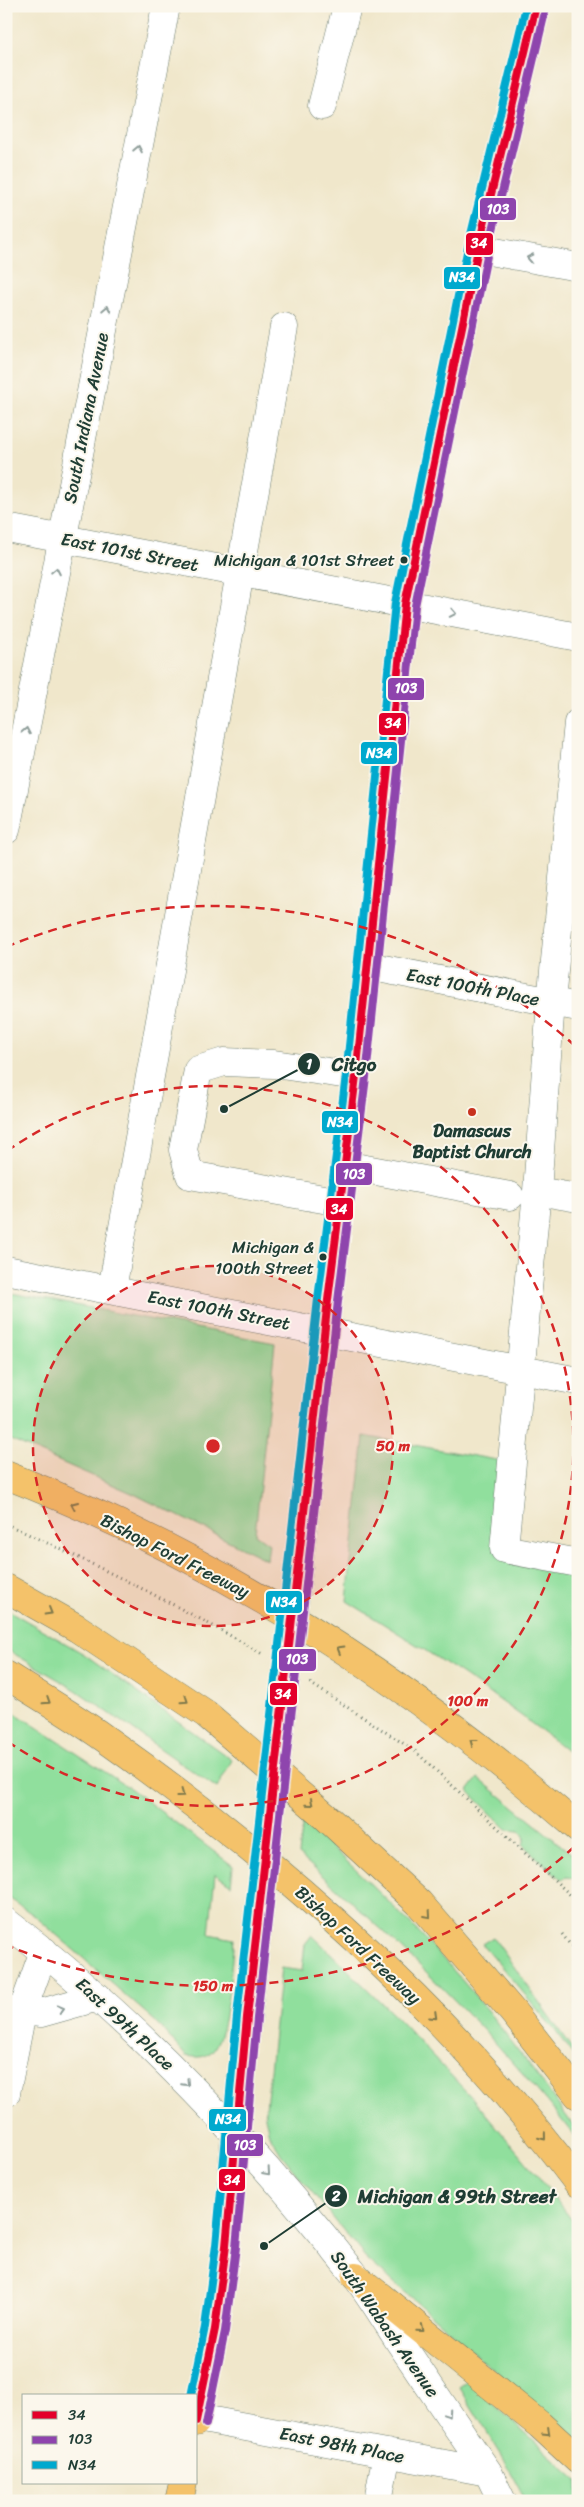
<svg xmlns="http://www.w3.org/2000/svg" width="584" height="2507" font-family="Sriracha,sans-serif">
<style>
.green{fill:#90df9d;stroke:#588e68}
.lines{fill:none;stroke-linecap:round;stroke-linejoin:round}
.minor-casing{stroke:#687869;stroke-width:29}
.major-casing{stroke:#687869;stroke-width:29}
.highway-casing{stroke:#687869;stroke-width:29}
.path{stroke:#687869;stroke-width:3;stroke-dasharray:1 4;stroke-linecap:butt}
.minor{stroke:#fff;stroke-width:28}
.major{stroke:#f4c26a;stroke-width:28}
.highway{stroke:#f4c26a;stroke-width:28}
.major-bridge-casing{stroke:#687869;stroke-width:29;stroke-linecap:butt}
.major-bridge{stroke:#f4c26a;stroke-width:28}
.bus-1-casing{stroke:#fbf7ec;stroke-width:11}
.bus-2-casing{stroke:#fbf7ec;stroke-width:11}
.bus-3-casing{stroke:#fbf7ec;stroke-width:11}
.bus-1{stroke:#e4002b;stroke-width:8}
.bus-2{stroke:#8e44ad;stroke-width:8}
.bus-3{stroke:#00a9ce;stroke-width:8}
.oneway{stroke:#8f9e9a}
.oneway2{stroke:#7f794c}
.ring{fill:none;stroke:#d62828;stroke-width:2.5;stroke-dasharray:9 6}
.bus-dot{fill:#1f3d34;stroke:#fbf7ec;stroke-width:2}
.poi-dot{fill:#c8321e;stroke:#fbf7ec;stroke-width:2}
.labels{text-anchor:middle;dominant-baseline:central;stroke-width:4;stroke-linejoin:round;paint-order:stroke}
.bus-label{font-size:17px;fill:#1f3d34;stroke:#fbf7ec;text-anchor:end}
.street-label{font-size:18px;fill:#1f3d34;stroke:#fbf7ec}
.poi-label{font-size:18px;font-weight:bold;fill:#1f3d34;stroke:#fbf7ec}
.centre{fill:#d62828;stroke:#fbf7ec;stroke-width:2.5}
.ring-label{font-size:15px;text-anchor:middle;font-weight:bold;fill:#d62828;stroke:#fbf7ec;stroke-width:4;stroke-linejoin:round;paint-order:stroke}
.leader{fill:none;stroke:#1f3d34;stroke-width:2}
.callout-dot{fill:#1f3d34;stroke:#fbf7ec;stroke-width:2}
.mark-label{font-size:15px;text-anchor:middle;font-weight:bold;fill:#fff}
.callout-label{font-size:19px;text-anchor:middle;font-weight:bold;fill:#1f3d34;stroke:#fbf7ec;stroke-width:4;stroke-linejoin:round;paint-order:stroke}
.line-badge{stroke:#fbf7ec;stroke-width:2}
.badge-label{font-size:14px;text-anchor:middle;font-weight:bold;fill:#fff}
</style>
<rect width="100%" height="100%" fill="#fbf7ec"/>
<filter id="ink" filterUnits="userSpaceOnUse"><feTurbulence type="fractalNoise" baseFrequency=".02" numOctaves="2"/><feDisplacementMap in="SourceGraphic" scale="10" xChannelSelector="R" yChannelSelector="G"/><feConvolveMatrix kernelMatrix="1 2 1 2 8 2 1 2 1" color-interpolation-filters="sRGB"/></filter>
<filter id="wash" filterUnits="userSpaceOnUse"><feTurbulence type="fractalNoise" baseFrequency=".0096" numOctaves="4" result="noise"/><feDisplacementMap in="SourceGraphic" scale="20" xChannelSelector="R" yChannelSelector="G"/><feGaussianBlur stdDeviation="1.12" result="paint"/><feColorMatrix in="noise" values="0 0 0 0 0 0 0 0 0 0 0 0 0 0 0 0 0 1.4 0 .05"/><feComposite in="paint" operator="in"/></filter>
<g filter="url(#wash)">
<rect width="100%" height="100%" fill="#f0e7cb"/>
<path class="green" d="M6,1292L275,1343L255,1534L269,1544L267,1560L134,1494L6,1438Z
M364,1436L502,1461L496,1538L578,1574V1760C506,1700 427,1651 347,1601Z
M6,1609L84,1654L232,1760L217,1788L76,1690L6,1649Z
M6,1707L131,1789L233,1866L231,1885L215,1874L209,1934L234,1939C231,1963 228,2037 211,2052C203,2059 195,2057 186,2056L155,2021L35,1916L6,1896Z
M478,1778L578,1859V1896L575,1893L577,1886L574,1879L567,1877L561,1879L523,1845L525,1838L520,1830L507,1829L468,1791Z
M303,1820C362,1875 421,1931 473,1993C510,2038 544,2085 578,2132V2141C497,2035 399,1943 299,1855Z
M312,1935L399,2020L475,2101L537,2175L578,2228V2444L365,2257L281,2154L269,2134L265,2117L281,1968L302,1971L305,1944Z
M493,1937L578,2057V2062L554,2029L482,1944Z
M468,2381L578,2480V2501H527L502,2456L459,2387Z"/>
</g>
<g filter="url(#ink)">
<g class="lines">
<defs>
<path id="minor" d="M322,106L347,6
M478,249L578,267
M6,528L578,637
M578,723L551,1002L537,1191L504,1549L578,1563
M6,830L166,6
M368,966L578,1007
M344,1165L510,1196
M537,1191L578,1198
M340,1202L190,1175L183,1150L198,1070L224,1062L274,1064L356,1076
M6,1270L578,1381
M112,1289L284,327
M6,1922C138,2022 253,2146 355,2275C371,2296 385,2319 399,2341C429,2385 458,2429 488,2472L502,2501
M6,2009L41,2013L98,1997
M6,2093L22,2012L44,1951
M197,2418L488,2472
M378,2501L387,2453"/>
<path id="major" d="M299,1565L328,1300L356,1076L405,604L478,249L536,6
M196,2422L215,2329L226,2246L235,2135L260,1906
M179,2501L183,2483"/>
<path id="highway" d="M6,1475C216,1557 409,1681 578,1828
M6,1588L77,1628L206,1714L326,1817L419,1903L513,2012L578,2095
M6,1675C39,1696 72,1715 104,1738C281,1863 447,2009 578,2183
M356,2277L540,2425L578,2460"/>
</defs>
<use href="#minor" class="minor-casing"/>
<use href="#major" class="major-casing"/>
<use href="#highway" class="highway-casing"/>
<path class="path" d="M6,1524C94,1564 181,1606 264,1655
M310,1683L415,1751L578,1902
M562,1934L578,1955"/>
<use href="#minor" class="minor"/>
<use href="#major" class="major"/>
<use href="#highway" class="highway"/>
<defs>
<path id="major-bridge" d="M260,1906L299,1565"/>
</defs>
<use href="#major-bridge" class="major-bridge-casing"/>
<use href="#major-bridge" class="major-bridge"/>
<defs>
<path id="bus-1" d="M196,2421L215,2329L226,2246L247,2017L328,1300L356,1076L405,604L478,249L536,6"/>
<path id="bus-2" d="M206,2424L225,2331L236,2247L257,2018L338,1301L366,1077L415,606L488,251L546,8"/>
<path id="bus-3" d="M191,2396L205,2327L216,2245L237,2016L318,1299L346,1075L395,603L468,247L526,6"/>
</defs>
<use href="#bus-1" class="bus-1-casing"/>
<use href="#bus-2" class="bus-2-casing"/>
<use href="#bus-3" class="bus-3-casing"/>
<use href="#bus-1" class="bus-1"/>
<use href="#bus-2" class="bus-2"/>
<use href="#bus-3" class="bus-3"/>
</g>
<defs><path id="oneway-chevron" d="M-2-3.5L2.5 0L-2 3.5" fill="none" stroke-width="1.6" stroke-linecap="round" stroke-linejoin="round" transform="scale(1.25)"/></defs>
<g class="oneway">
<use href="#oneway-chevron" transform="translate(138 149) rotate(-79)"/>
<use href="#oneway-chevron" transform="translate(530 258) rotate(-169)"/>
<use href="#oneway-chevron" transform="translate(107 309) rotate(-79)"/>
<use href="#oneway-chevron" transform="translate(56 571) rotate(-79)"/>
<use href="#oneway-chevron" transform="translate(453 613) rotate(11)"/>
<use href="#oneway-chevron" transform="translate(26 731) rotate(-79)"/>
<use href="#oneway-chevron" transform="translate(61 2009) rotate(-15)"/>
<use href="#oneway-chevron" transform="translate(186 2083) rotate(47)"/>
<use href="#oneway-chevron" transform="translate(267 2172) rotate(49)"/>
<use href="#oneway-chevron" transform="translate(448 2414) rotate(56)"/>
</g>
<g class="oneway2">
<use href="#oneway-chevron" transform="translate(74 1505) rotate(-156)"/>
<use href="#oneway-chevron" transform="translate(49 1612) rotate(30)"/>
<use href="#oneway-chevron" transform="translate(340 1649) rotate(-149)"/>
<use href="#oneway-chevron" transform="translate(185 1700) rotate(34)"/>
<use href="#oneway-chevron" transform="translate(47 1701) rotate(33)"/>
<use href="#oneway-chevron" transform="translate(473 1742) rotate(-143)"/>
<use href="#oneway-chevron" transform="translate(181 1794) rotate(36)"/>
<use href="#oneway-chevron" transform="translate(310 1803) rotate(41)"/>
<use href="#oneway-chevron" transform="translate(428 1915) rotate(49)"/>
<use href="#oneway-chevron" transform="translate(434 2016) rotate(44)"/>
<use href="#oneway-chevron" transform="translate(543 2137) rotate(51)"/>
<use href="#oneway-chevron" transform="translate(421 2329) rotate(39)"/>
<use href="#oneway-chevron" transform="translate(547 2432) rotate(43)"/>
</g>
</g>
<circle cx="213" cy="1446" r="180" fill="#d62828" fill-opacity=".12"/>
<g class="ring">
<circle cx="213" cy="1446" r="180"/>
<path d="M7 1151A360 360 0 1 1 7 1741"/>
<path d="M574 1847A540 540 0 0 1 6 1945M6 947A540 540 0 0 1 574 1045"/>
</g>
<g class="bus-dot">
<circle cx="404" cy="560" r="4.5"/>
<circle cx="323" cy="1257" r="4.5"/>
</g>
<circle class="poi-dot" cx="472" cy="1112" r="5"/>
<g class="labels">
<g class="bus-label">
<text x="395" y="560">Michigan &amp; 101st Street</text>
<text x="314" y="1247">Michigan &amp;<tspan x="314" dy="21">100th Street</tspan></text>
</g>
<g class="street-label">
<text transform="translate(86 418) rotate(-79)">South Indiana Avenue</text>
<text transform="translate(130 552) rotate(11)">East 101st Street</text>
<text transform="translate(473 987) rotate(11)">East 100th Place</text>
<text transform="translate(219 1310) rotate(11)">East 100th Street</text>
<text transform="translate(175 1556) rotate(27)">Bishop Ford Freeway</text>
<text transform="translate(358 1945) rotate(43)">Bishop Ford Freeway</text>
<text transform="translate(125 2024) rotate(43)">East 99th Place</text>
<text transform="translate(385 2324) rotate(55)">South Wabash Avenue</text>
<text transform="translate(342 2445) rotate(11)">East 98th Place</text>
</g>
<g class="poi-label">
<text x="472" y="1131">Damascus<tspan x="472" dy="21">Baptist Church</tspan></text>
</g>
</g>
<circle cx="213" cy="1446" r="8" class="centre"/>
<g class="ring-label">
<text x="393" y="1451">50 m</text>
<text x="468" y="1706">100 m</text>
<text x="213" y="1991">150 m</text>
</g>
<path class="leader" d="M224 1109L309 1064M264 2246L336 2196"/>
<g class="callout-dot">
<circle cx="224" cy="1109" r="5"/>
<circle cx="264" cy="2246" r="5"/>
<circle cx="309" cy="1064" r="12"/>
<circle cx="336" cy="2196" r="12"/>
</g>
<g class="mark-label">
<text x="309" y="1069">1</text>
<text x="336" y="2201">2</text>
</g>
<g class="callout-label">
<text x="354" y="1071">Citgo</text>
<text x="457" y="2203">Michigan &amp; 99th Street</text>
</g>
<g class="line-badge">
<rect x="479" y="197" width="38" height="24" rx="5" fill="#8e44ad"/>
<rect x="465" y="232" width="29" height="24" rx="5" fill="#e4002b"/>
<rect x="443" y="266" width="38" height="24" rx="5" fill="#00a9ce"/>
<rect x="387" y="677" width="38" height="24" rx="5" fill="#8e44ad"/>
<rect x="378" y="712" width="29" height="24" rx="5" fill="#e4002b"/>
<rect x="360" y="741" width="38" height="24" rx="5" fill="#00a9ce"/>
<rect x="321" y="1110" width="38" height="24" rx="5" fill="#00a9ce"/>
<rect x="335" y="1162" width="38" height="24" rx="5" fill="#8e44ad"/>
<rect x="325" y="1197" width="29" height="24" rx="5" fill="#e4002b"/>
<rect x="265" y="1590" width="38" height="24" rx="5" fill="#00a9ce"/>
<rect x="278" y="1648" width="39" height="24" rx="5" fill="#8e44ad"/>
<rect x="269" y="1682" width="29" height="24" rx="5" fill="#e4002b"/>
<rect x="208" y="2108" width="39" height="24" rx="5" fill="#00a9ce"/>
<rect x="226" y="2133" width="38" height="24" rx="5" fill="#8e44ad"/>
<rect x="218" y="2168" width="28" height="24" rx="5" fill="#e4002b"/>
</g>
<g class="badge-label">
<text x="498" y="214">103</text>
<text x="479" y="248">34</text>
<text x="462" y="282">N34</text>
<text x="406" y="693">103</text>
<text x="393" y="728">34</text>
<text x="379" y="758">N34</text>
<text x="340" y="1127">N34</text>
<text x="354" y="1179">103</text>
<text x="339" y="1214">34</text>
<text x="284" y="1607">N34</text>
<text x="297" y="1664">103</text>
<text x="283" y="1699">34</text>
<text x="228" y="2124">N34</text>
<text x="245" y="2150">103</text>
<text x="232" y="2185">34</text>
</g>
<rect width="584" height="2507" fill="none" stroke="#fbf7ec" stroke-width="25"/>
<rect x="22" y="2394" width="175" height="90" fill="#fbf7ec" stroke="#a3ada2"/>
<rect x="32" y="2411" width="25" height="8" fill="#e4002b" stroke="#a3ada2"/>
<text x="68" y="2420" font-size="15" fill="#1f3d34">34</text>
<rect x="32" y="2436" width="25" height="8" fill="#8e44ad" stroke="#a3ada2"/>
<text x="68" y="2444" font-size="15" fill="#1f3d34">103</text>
<rect x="32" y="2461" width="25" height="8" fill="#00a9ce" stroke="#a3ada2"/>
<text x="68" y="2470" font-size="15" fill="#1f3d34">N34</text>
</svg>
